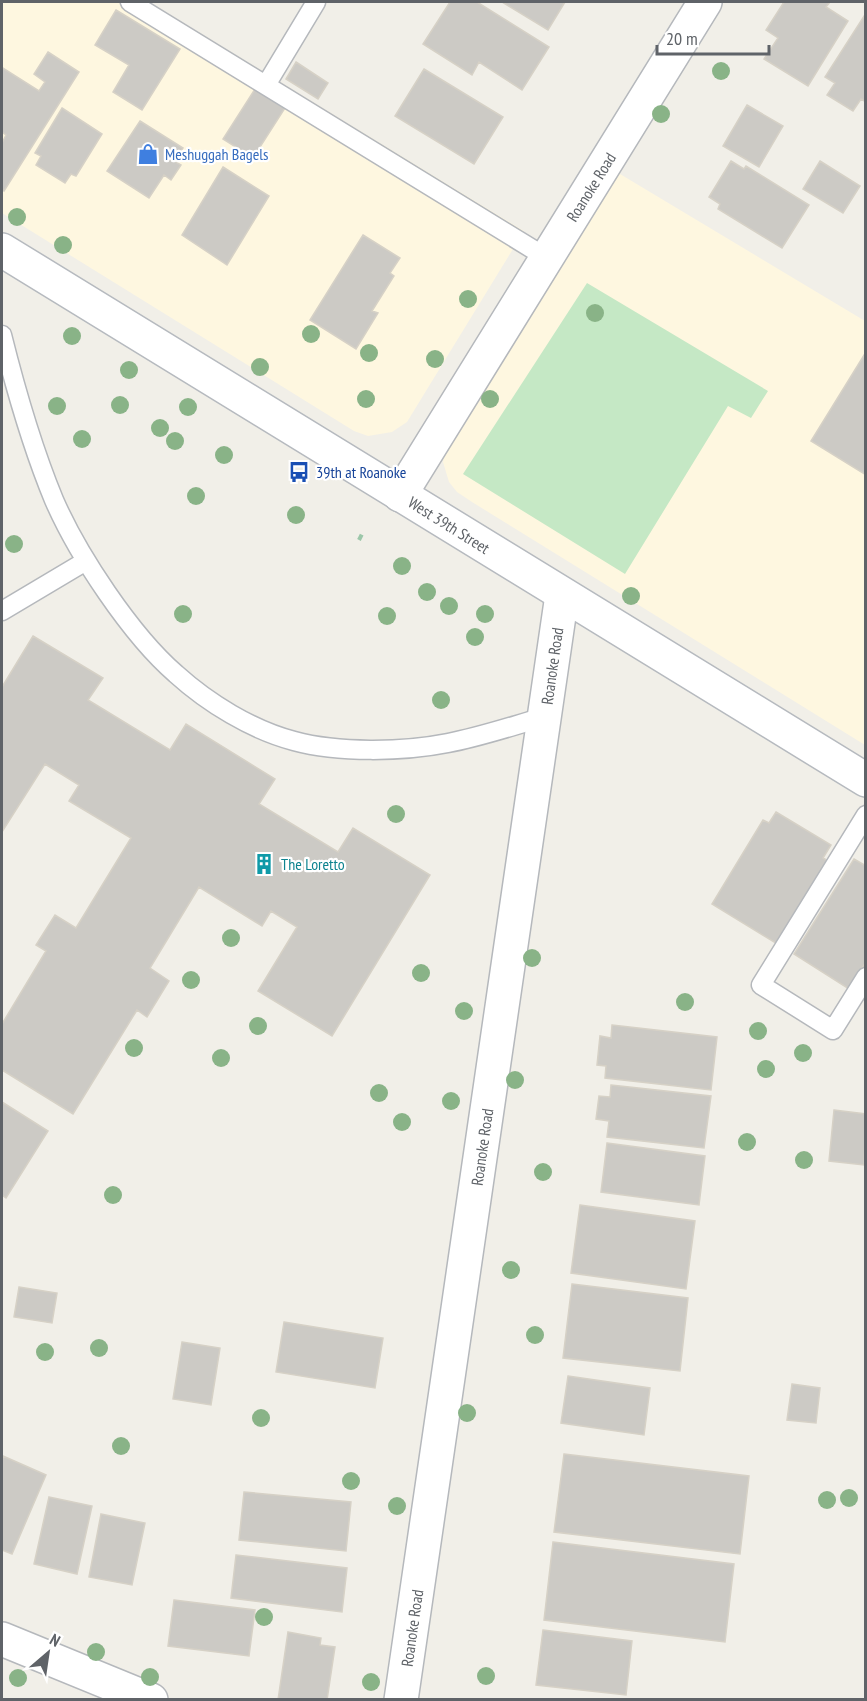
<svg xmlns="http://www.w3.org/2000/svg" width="867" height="1701" font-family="'PT Sans Narrow',sans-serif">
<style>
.commercial{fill:#fef7e0}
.green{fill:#c5e8c5}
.building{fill:#cccac5;stroke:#d6d1c6;stroke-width:1.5}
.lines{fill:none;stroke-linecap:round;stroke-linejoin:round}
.service-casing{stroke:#b5b8bc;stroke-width:21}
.minor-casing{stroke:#b5b8bc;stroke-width:36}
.tertiary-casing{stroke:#b5b8bc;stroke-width:36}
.secondary-casing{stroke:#b6babf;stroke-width:36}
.path{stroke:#9cc7a9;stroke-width:4;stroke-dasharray:6 3;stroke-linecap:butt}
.service{stroke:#fff;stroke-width:18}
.minor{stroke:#fff;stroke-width:33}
.tertiary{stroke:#fff;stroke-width:33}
.secondary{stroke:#fff;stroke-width:33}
.tree{fill:#89b387}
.labels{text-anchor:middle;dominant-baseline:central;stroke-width:4.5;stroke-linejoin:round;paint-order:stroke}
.shop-label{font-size:16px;fill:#366cbe;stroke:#fff;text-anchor:start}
.street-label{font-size:16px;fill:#5f6368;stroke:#fff}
.transit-label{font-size:16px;fill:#164399;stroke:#fff;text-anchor:start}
.culture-label{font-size:16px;fill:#0d838f;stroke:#fff;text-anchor:start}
</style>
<rect width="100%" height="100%" fill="#f1efe8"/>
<path class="commercial" d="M2,2H149L524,231L407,422L392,432L368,436L354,431L2,213Z
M615,171L865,321V745L472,502L457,492L449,482L443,462L445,452Z"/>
<path class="green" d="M587,283L768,391L751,418L728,406L625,574L463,474Z"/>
<path class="building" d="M450,2H477L549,47L522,90L479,62L472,75L423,44Z
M502,2H565L548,30Z
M784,2H830L826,7L848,21L808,86L764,59L778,38L766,30Z
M116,10L180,49L142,110L113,92L129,65L95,45Z
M866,13V102L861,99L853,111L827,95L835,83L825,77Z
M48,52L79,72L4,191L2,189V143L6,135L2,132V70L3,68L39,91L45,82L34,74Z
M296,62L328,83L318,99L286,79Z
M424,69L503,117L474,164L395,116Z
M255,89L285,108L253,158L223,139Z
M747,105L783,126L759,167L723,146Z
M62,108L102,134L76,176L71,174L65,183L36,165L41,156L35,153Z
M140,121L183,148L174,161L181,165L171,180L164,175L149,198L107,171Z
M731,161L744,169L746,166L809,205L782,248L718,209L720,204L709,197Z
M820,161L860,186L843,213L803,189Z
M223,167L269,196L227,265L182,235Z
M363,235L400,258L390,273L394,276L372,311L378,313L356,349L310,320Z
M866,352V475L811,441Z
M33,636L103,678L88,700L170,750L186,724L275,779L259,804L338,852L353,828L430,875L332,1036L258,991L297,927L271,911L262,926L199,887L150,968L169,981L147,1017L137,1010L73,1114L2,1070V1024L46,951L36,945L55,915L76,928L131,838L69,801L79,785L45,764L2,832V687Z
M776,812L831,845L823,858L830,862L779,945L712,904L763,820L769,823Z
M854,859L866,866V962L849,989L794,954Z
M612,1025L717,1037L711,1090L605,1078L606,1066L597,1065L600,1036L611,1038Z
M611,1085L711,1096L704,1148L607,1137L609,1121L596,1119L599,1096L610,1097Z
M2,1102L48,1131L6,1198L2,1195Z
M834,1110L866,1114L864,1165L829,1161Z
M607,1143L705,1156L699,1205L601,1192Z
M580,1205L695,1221L686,1289L571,1273Z
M572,1284L688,1298L680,1371L563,1358Z
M19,1287L57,1293L52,1323L14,1317Z
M284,1322L383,1338L375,1388L276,1372Z
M182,1342L220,1348L211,1405L173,1399Z
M568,1376L650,1388L644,1435L561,1423Z
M792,1384L820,1388L816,1423L787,1420Z
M564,1454L749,1476L740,1554L554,1532Z
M3,1456L46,1475L12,1554L2,1550V1461Z
M244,1492L351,1502L346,1551L239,1540Z
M49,1497L92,1506L77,1574L34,1564Z
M101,1514L145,1523L132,1585L89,1577Z
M553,1542L734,1564L725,1642L544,1620Z
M236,1555L347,1568L342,1612L231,1598Z
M174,1600L255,1610L249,1656L168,1646Z
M543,1630L632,1641L626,1695L536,1685Z
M288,1632L321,1638L320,1645L335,1647L327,1700H278Z"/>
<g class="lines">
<defs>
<path id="service" d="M130,2L547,258
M266,85L316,2
M2,335C16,391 32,447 54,500C78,555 131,635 176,674C208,703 252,730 294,741C338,753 403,752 448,743C480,737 512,726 544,717
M2,611L86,561
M866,815L761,985L833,1030L866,977"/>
<path id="minor" d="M2,1639L151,1700
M401,1700L562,595"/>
<path id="tertiary" d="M400,495L705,2"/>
<path id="secondary" d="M2,250L866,780"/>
</defs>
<use href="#service" class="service-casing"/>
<use href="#minor" class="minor-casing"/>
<use href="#tertiary" class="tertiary-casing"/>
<use href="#secondary" class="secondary-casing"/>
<path class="path" d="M359,540L363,532"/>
<use href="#service" class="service"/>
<use href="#minor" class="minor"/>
<use href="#tertiary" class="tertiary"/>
<use href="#secondary" class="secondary"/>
</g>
<g class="tree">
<circle cx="721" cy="71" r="9"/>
<circle cx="661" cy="114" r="9"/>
<circle cx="17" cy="217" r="9"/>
<circle cx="63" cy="245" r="9"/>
<circle cx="468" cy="299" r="9"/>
<circle cx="595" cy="313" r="9"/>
<circle cx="311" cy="334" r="9"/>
<circle cx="72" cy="336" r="9"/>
<circle cx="369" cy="353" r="9"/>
<circle cx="435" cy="359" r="9"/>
<circle cx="260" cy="367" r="9"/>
<circle cx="129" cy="370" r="9"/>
<circle cx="366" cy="399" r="9"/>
<circle cx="490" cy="399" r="9"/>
<circle cx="120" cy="405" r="9"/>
<circle cx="57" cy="406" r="9"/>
<circle cx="188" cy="407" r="9"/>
<circle cx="160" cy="428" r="9"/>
<circle cx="82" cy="439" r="9"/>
<circle cx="175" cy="441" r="9"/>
<circle cx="224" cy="455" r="9"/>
<circle cx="196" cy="496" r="9"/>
<circle cx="296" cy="515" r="9"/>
<circle cx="14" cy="544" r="9"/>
<circle cx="402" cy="566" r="9"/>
<circle cx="427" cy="592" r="9"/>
<circle cx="631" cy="596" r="9"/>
<circle cx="449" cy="606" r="9"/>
<circle cx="183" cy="614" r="9"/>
<circle cx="485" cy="614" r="9"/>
<circle cx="387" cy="616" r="9"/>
<circle cx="475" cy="637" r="9"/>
<circle cx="441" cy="700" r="9"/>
<circle cx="396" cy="814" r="9"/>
<circle cx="231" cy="938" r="9"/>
<circle cx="532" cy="958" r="9"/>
<circle cx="421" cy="973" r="9"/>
<circle cx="191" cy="980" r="9"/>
<circle cx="685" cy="1002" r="9"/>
<circle cx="464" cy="1011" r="9"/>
<circle cx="258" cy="1026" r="9"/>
<circle cx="758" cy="1031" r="9"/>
<circle cx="134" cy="1048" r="9"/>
<circle cx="803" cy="1053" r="9"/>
<circle cx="221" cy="1058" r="9"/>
<circle cx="766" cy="1069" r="9"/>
<circle cx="515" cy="1080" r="9"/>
<circle cx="379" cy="1093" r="9"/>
<circle cx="451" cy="1101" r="9"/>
<circle cx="402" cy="1122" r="9"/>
<circle cx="747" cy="1142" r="9"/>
<circle cx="804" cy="1160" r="9"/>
<circle cx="543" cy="1172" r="9"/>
<circle cx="113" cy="1195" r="9"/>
<circle cx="511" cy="1270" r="9"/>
<circle cx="535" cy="1335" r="9"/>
<circle cx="99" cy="1348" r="9"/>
<circle cx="45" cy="1352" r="9"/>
<circle cx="467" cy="1413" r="9"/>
<circle cx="261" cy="1418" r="9"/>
<circle cx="121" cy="1446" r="9"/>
<circle cx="351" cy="1481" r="9"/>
<circle cx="849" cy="1498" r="9"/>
<circle cx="827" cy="1500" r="9"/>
<circle cx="397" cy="1506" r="9"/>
<circle cx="264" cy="1617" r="9"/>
<circle cx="96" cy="1652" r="9"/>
<circle cx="486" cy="1676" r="9"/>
<circle cx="150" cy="1677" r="9"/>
<circle cx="18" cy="1678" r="9"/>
<circle cx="371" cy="1682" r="9"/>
</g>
<defs>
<symbol id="shop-bare" viewBox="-9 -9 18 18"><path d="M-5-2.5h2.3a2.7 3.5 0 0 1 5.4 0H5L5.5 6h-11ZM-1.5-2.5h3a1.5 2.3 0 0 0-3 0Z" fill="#3f7fe0" stroke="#fff" stroke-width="2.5" paint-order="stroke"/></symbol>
<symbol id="bus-bare" viewBox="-9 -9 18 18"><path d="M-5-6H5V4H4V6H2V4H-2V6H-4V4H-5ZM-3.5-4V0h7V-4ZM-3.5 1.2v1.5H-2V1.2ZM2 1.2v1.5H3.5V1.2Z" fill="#1a4fb4" stroke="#fff" stroke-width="2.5" paint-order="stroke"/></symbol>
<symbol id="building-bare" viewBox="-9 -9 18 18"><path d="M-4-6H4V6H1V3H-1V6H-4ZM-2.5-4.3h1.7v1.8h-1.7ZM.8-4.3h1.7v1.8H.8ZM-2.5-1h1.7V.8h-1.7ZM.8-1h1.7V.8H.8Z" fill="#0f9aa8" stroke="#fff" stroke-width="2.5" paint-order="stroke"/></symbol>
</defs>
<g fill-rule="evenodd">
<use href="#shop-bare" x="133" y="139" width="30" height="30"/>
<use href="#bus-bare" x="284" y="457" width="30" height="30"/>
<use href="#building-bare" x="249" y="849" width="30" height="30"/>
</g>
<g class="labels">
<g class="shop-label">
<text x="165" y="154">Meshuggah Bagels</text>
</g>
<g class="street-label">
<text transform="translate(591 187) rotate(-58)">Roanoke Road</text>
<text transform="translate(449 525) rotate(32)">West 39th Street</text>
<text transform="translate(552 666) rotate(-82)">Roanoke Road</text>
<text transform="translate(482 1147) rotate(-82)">Roanoke Road</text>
<text transform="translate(412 1628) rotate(-82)">Roanoke Road</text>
</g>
<g class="transit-label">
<text x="316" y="472">39th at Roanoke</text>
</g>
<g class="culture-label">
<text x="281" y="864">The Loretto</text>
</g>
</g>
<rect width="867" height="1701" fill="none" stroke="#5f6368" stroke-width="6"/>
<g transform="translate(48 1653) rotate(29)" stroke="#ffffff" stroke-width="4.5" paint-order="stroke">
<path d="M0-4.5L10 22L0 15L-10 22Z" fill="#5f6368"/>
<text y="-9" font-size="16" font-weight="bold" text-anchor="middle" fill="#5f6368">N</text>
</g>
<path d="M657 45v9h112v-9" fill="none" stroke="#5f6368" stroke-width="3"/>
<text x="666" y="45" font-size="18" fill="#5f6368" stroke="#ffffff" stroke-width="4.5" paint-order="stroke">20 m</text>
</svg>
